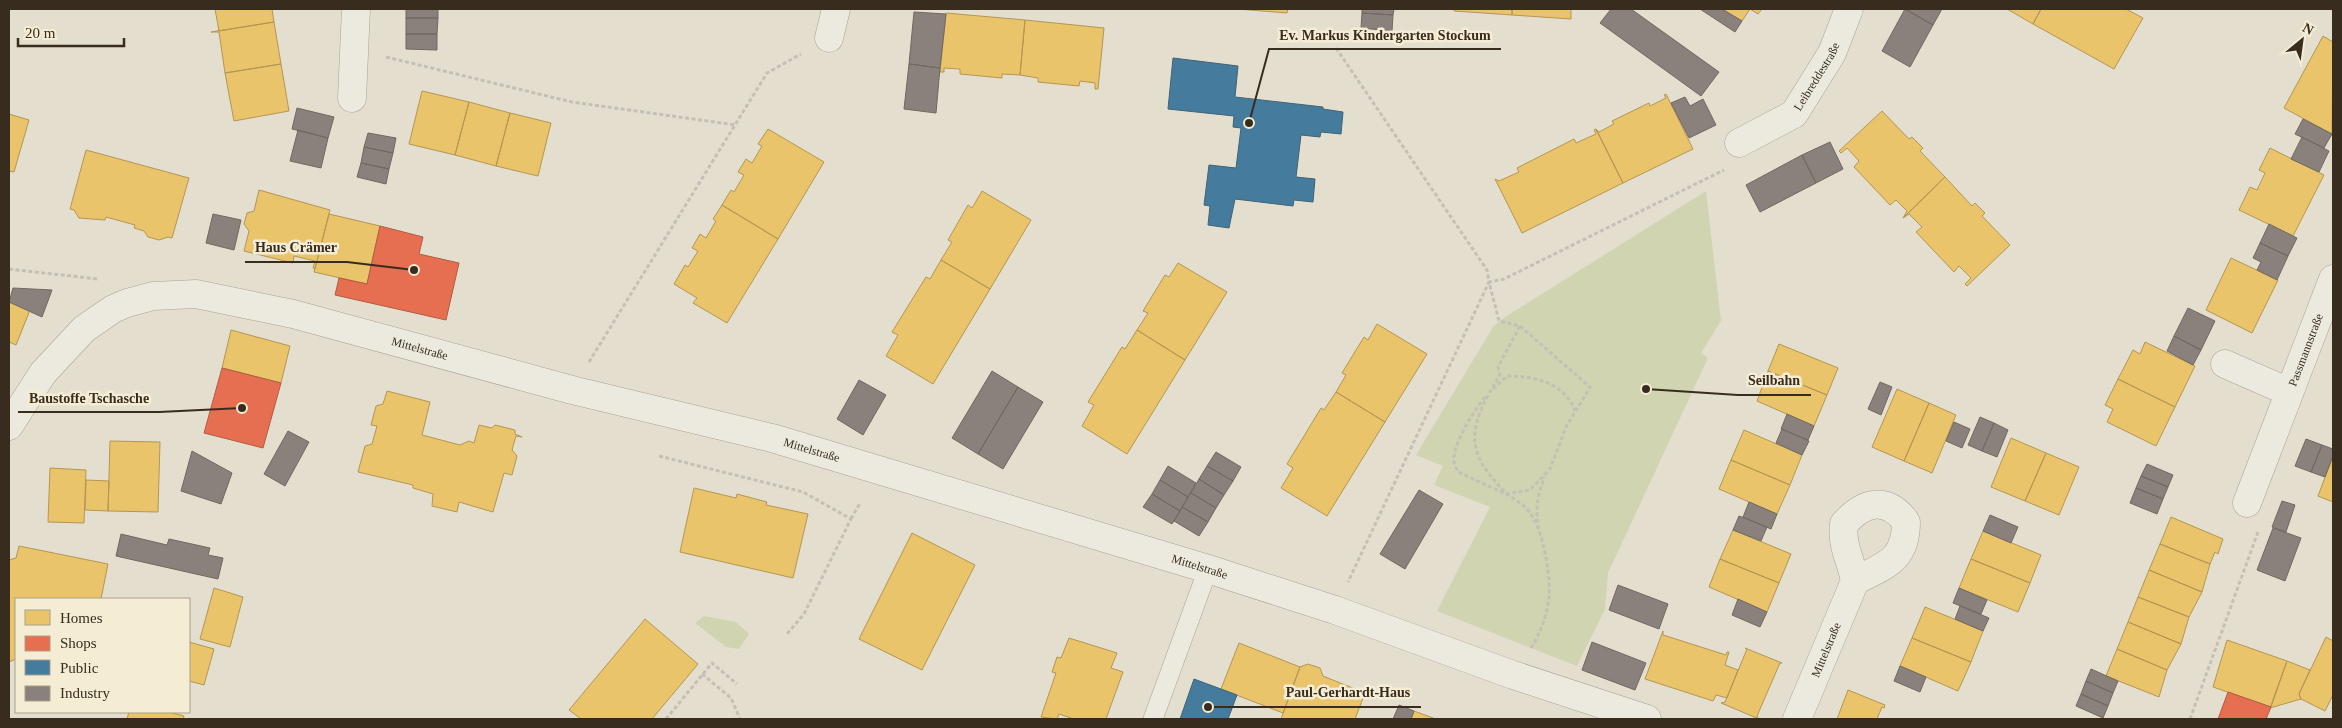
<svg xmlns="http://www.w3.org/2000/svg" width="2342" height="728" font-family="'Times New Roman',serif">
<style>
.green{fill:#d1d4b1}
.homes{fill:#e9c46a;stroke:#b49654}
.shops{fill:#e76f51;stroke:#b25b42}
.public{fill:#457b9d;stroke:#416377}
.industry{fill:#8a817c;stroke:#716860}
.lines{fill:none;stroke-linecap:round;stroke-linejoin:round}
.lane-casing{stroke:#a9a397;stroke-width:20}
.street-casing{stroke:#a9a397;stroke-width:29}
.path{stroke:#c5c0b6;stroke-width:3;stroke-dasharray:4 2.5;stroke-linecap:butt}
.lane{stroke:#ece9df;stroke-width:19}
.street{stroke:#ece9df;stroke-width:28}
.labels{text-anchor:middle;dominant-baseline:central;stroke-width:5;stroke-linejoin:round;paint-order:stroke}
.street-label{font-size:12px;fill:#382c1f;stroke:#f4edd4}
.leader{fill:none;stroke:#382c1f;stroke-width:2}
.callout-dot{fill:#382c1f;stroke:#f4edd4;stroke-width:2}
.callout-label{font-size:14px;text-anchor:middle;font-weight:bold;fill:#382c1f;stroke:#f4edd4;stroke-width:5;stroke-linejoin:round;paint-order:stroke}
</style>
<rect width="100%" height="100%" fill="#e4dece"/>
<path class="green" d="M1706,191L1721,321L1701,353L1708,358L1608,573L1605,609L1577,666L1437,611L1490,507L1434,485L1443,466L1416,455L1493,327L1499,321Z
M704,616L736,622L749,634L739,649L726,647L695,623Z"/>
<path class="homes" d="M215,9H272L274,22L219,31Z
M1237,9H1288L1287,13Z
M1454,9H1512V15L1454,11Z
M1512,9H1571V19L1512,15Z
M1722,9H1762L1758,14L1750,9L1742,21Z
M2007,9H2041L2033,24Z
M2041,9H2126L2143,18L2114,69L2033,24Z
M946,13L1025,20L1020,75L1002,74V78L960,74V69L944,68V72H940Z
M1025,20L1104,28L1098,89H1095V83L1080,81L1079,86L1038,82V78L1020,75Z
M274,22L281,64L225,73L219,32H211Z
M2323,36L2333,42L2332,134L2284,108Z
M281,64L289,111L234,121L225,73Z
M422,91L469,102L455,155L409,144Z
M1666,94L1693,149L1623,183L1596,129L1599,132L1614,124L1612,121L1649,103L1650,106L1666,98L1664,95Z
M469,102L510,113L496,166L455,155Z
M1882,111L1909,139L1912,137L1923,148L1920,151L1945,177L1903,218L1907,211L1896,200L1890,205L1854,167L1859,161L1847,148L1841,153L1839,151Z
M510,113L551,123L538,176L496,166Z
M9,114L29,120L14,172L9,171Z
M768,129L824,162L778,239L722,205L731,190L734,192L744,175L738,172L746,159L752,163L762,146L758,144Z
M1596,129L1623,183L1522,233L1495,179L1499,181L1519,172L1517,168L1574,139L1576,143L1596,134L1594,130Z
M2270,148L2324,175L2293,236L2239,210L2250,187L2257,190L2265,173L2259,170Z
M86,150L189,178L172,238L168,237L159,240L148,237L144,231L134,228L135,225L106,217L105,220L79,218L74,210L70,209Z
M1945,177L1972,206L1975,203L1985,213L1982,216L2010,245L1967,286L1965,284L1971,278L1959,266L1954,272L1916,232L1922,227L1909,214L1903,218Z
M259,190L330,210L315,269L313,268L315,261L294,256L293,263L244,251L249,231L244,224L247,213L254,211Z
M982,191L1031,220L990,289L941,260L952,242L948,240L968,205L972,208Z
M722,205L778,239L727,323L693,303L697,298L674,284L685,265L688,267L698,251L692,248L700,234L706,238L716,221L713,219Z
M329,214L380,226L367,284L314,272Z
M2231,258L2278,280L2252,333L2206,310Z
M941,260L990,289L933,384L886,356L898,335L892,332L926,277L930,279Z
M1178,263L1227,292L1185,360L1137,330L1148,313L1143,311L1165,275L1169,277Z
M9,302L30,310L16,345L9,342Z
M1377,324L1427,354L1385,422L1336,392L1346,375L1342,373L1364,337L1368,340Z
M231,330L290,346L281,383L222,368Z
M1137,330L1185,360L1127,454L1082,426L1094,405L1088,402L1122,347L1125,349Z
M2145,342L2195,366L2175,407L2118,379L2133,350L2140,354Z
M1779,344L1838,368L1827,395L1768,371Z
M1768,371L1827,395L1814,426L1757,401Z
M2118,379L2175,407L2156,446L2107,422L2113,409L2105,405Z
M1897,389L1929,403L1904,461L1872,447Z
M387,391L430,402L422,435L460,445L469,441L474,443L479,425L492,428L495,425L515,430V434L522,437L516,436L512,450L517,456L512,475L504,473L493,512L459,502L457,512L432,506L433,494L413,488V485L358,472L365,446L372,444L377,426L371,425L376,406L383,404Z
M1336,392L1385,422L1327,516L1281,488L1293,468L1287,464L1321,408L1324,410Z
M1929,403L1956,415L1932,473L1904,461Z
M1744,430L1802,455L1790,485L1731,460Z
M2011,438L2046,453L2025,501L1991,487Z
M110,441L160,442L158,512L108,511Z
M2046,453L2079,467L2059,515L2025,501Z
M2333,456V502L2318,496Z
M1731,460L1790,485L1777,514L1719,489Z
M50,468L86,470L84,523L48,522Z
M86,480L109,481L108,511L85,510Z
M694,488L736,498L737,494L767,502L766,505L808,514L793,578L680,552Z
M2171,517L2223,539L2218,554L2215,552L2210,564L2160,544Z
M1733,530L1791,554L1779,583L1720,559Z
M1983,531L2041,555L2030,583L1971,559Z
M912,533L975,565L922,670L859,639Z
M2160,544L2210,564L2202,592L2149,570Z
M19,546L108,564L101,599H16V659L9,662V560L16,558Z
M1720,559L1779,583L1767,612L1709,587Z
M1971,559L2030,583L2018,612L1959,588Z
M2149,570L2202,592L2189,617L2138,597Z
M214,588L243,597L230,647L200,639Z
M2138,597L2189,617L2181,644L2128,622Z
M1925,607L1983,631L1971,662L1912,638Z
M645,619L698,664L652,719H581L569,710Z
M2128,622L2181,644L2167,670L2117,649Z
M1663,631V635L1726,655L1727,652H1729L1725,665L1738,670L1727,698L1716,695L1713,701L1645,679Z
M2326,637L2333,641V695L2325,711L2301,699L2299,694Z
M1069,638L1117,653L1111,668L1123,672L1106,719H1074L1059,714L1057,719L1041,717L1056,673L1052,672L1057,657L1061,658Z
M1912,638L1971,662L1958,691L1900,666Z
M2227,640L2287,661L2271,707L2213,687Z
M189,642L214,649L204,685L189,681Z
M1239,643L1300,667L1283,713L1221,689Z
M1745,648L1782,663H1780L1757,716L1759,719L1721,703L1725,702L1747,649Z
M2117,649L2167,670L2159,697L2106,676Z
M2287,661L2310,670L2299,694L2301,699L2270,708Z
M1308,664L1320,668L1323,676L1365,693L1355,719H1281L1300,667Z
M1848,690L1885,705L1884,708L1882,707L1877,719H1837Z
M1414,711L1436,719H1411Z
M129,712H169L184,716L183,719H127Z"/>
<path class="shops" d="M380,226L423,237L419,254L459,263L446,320L335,295L339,278L367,284Z
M222,368L281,383L263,448L204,433Z
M2228,692L2271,707L2266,719H2218Z"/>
<path class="public" d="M1173,58L1238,66L1235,97L1323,107V109L1343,112L1341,134L1321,132L1320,137L1301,135L1296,177L1315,179L1313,202L1294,200L1293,206L1235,199L1229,228L1208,225L1210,206L1204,205L1209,165L1236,168L1241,128L1233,127L1234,116L1168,109Z
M1194,679L1237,695L1228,719H1180Z"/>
<path class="industry" d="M406,9H438V18H406Z
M1362,9H1394L1393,15L1362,13Z
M1611,9H1631L1719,72L1701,96L1600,23Z
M1700,9H1722L1742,21L1735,32Z
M1905,9H1942L1933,25Z
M1905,9L1933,25L1910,67L1882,51Z
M914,12L946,14L940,68L909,64Z
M1362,13L1393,15L1392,31L1361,28Z
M406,18H438L437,34H406Z
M406,34H437V50L406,49Z
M909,64L940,68L936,113L904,109Z
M1685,97L1690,106L1703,99L1716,125L1689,138L1671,103Z
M297,108L334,117L328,138L292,129Z
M2303,119L2332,134L2324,148L2295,134Z
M298,130L328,138L321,168L290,161Z
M368,133L396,138L393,153L364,147Z
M2302,137L2329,151L2319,172L2291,159Z
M1830,142L1843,169L1816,183L1802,155Z
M364,147L393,153L389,169L361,163Z
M1802,155L1816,183L1760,212L1746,185Z
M361,163L389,169L386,184L357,177Z
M213,214L241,220L234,250L206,243Z
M2269,224L2297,238L2288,256L2260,243Z
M2260,243L2288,256L2277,280L2257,270L2261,262L2253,258Z
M13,288L52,290L42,317L9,302Z
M2188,308L2215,321L2201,350L2174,336Z
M2174,336L2201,350L2193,365L2167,351Z
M992,371L1018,387L978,454L952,438Z
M859,380L886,395L863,435L837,419Z
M1880,382L1892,387L1881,415L1868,409Z
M1018,387L1043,402L1003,469L978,454Z
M1787,414L1814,426L1808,440L1781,429Z
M1980,417L1994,423L1982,451L1968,445Z
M1954,422L1970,429L1962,448L1946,441Z
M1994,423L2008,430L1997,457L1982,451Z
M1782,429L1809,441L1802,455L1776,443Z
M288,431L309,442L285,486L264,474Z
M2306,439L2322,445L2311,472L2295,466Z
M2322,445L2333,449V456L2325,477L2311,472Z
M192,451L232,473L221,504L181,491Z
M1216,452L1241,467L1233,481L1207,466Z
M2147,464L2173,475L2168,487L2141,476Z
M1168,466L1196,483L1188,497L1160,480Z
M1207,466L1233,481L1224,495L1199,479Z
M2141,476L2168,487L2163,499L2136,488Z
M1199,479L1224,495L1216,508L1191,493Z
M1160,480L1188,497L1180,511L1152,494Z
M2136,488L2163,499L2157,514L2130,503Z
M1419,490L1443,504L1405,569L1380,554Z
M1191,493L1216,508L1208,522L1182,507Z
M1152,494L1180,511L1172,524L1143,507Z
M2282,501L2295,505L2286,532L2272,527Z
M1749,502L1777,514L1771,529L1743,517Z
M1182,507L1208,522L1199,536L1174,521Z
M1990,515L2018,527L2011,543L1983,531Z
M1739,516L1767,527L1761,541L1733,530Z
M2273,528L2301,538L2285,581L2257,570Z
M121,534L167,545L169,539L210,548L208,555L223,558L218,579L116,556Z
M1618,585L1668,604L1659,629L1609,610Z
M1959,588L1987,600L1981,614L1953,603Z
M1738,599L1767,612L1760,627L1732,615Z
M1960,606L1989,618L1983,631L1955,619Z
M1592,642L1646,663L1635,690L1582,670Z
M1900,666L1926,677L1920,692L1894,681Z
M2091,669L2118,681L2113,693L2086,681Z
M2086,681L2113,693L2108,706L2081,694Z
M2081,694L2108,706L2103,718L2076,706Z
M1399,705L1414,711L1411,719H1393Z"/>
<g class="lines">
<defs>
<path id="lane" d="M1153,719L1208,569"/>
<g id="street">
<path d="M829,38L836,9"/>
<path d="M352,98L356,9"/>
<path id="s1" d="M1739,143L1794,114L1832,53L1849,9"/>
<path d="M2225,364L2289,392"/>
<path id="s2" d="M9,426L43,373L84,329L113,309L127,303L153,296L196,294L293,314L572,390L772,438L1208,569L1335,610L1513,675L1647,719"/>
<path id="s3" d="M2247,503L2333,279"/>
<path id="s4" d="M1797,719L1855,581C1851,560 1841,545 1844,524C1864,501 1887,496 1906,522C1906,561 1885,565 1855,581"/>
</g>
</defs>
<use href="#lane" class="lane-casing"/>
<use href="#street" class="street-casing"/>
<path class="path" d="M1336,48L1487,270L1489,282L1348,582
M386,57L572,102L736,125
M9,269L97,279
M589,362L767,73L801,54
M1493,389L1507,376C1535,376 1565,383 1575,411
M1485,397C1475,409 1452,445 1454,461C1454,465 1457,469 1458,472L1506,494L1530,490L1550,469L1566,427L1590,387L1520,326
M659,456L803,492L851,519L804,614L787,634
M851,519L860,503
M1539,529C1535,511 1537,494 1545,477
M1531,648C1540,635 1547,614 1549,598C1551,576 1543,524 1526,508C1520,502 1511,498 1505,492C1461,448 1470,424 1500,375L1498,367L1520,326L1499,321L1489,282L1504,279L1724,170
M702,674L731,698L740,719
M666,719L712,663L737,684
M2190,719L2258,532"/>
<use href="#lane" class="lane"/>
<use href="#street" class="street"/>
</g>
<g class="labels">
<g class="street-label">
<text stroke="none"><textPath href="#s1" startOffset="106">Leibreddestraße</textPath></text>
<text stroke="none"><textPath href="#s2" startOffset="474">Mittelstraße</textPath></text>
<text stroke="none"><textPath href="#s3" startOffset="164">Passmannstraße</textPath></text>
<text stroke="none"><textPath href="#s2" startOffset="879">Mittelstraße</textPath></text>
<text stroke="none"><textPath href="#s2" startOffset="1284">Mittelstraße</textPath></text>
<text stroke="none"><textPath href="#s4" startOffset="75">Mittelstraße</textPath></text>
</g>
</g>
<path class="leader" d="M1249 123L1269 49H1501M414 270L347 262H245M1646 389L1738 395H1811M242 408L159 412H18M1208 707L1276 707H1421"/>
<g class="callout-dot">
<circle cx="1249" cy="123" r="5"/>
<circle cx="414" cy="270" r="5"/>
<circle cx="1646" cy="389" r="5"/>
<circle cx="242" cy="408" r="5"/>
<circle cx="1208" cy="707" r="5"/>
</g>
<g class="callout-label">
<text x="1385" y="40">Ev. Markus Kindergarten Stockum</text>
<text x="296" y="252">Haus Crämer</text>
<text x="1774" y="385">Seilbahn</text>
<text x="89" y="403">Baustoffe Tschasche</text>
<text x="1348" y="697">Paul-Gerhardt-Haus</text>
</g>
<rect width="2342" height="728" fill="none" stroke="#382c1f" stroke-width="20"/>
<rect x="15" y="598" width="175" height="115" fill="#f4edd4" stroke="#a9a08c"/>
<rect x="25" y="610" width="25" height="15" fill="#e9c46a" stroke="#a9a08c"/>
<text x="60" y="623" font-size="15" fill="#382c1f">Homes</text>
<rect x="25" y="636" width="25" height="15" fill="#e76f51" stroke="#a9a08c"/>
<text x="60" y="648" font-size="15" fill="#382c1f">Shops</text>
<rect x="25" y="660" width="25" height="15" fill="#457b9d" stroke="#a9a08c"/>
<text x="60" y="673" font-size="15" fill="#382c1f">Public</text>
<rect x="25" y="686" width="25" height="15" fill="#8a817c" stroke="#a9a08c"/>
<text x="60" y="698" font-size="15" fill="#382c1f">Industry</text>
<g transform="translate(2302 40) rotate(29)" stroke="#f4edd4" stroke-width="4" paint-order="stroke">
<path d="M0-4L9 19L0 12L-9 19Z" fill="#382c1f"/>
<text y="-8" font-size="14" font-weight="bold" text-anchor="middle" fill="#382c1f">N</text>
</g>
<path d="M18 38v8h106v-8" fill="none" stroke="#382c1f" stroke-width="2.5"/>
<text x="25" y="38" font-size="15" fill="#382c1f" stroke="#f4edd4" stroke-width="4" paint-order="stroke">20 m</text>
</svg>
